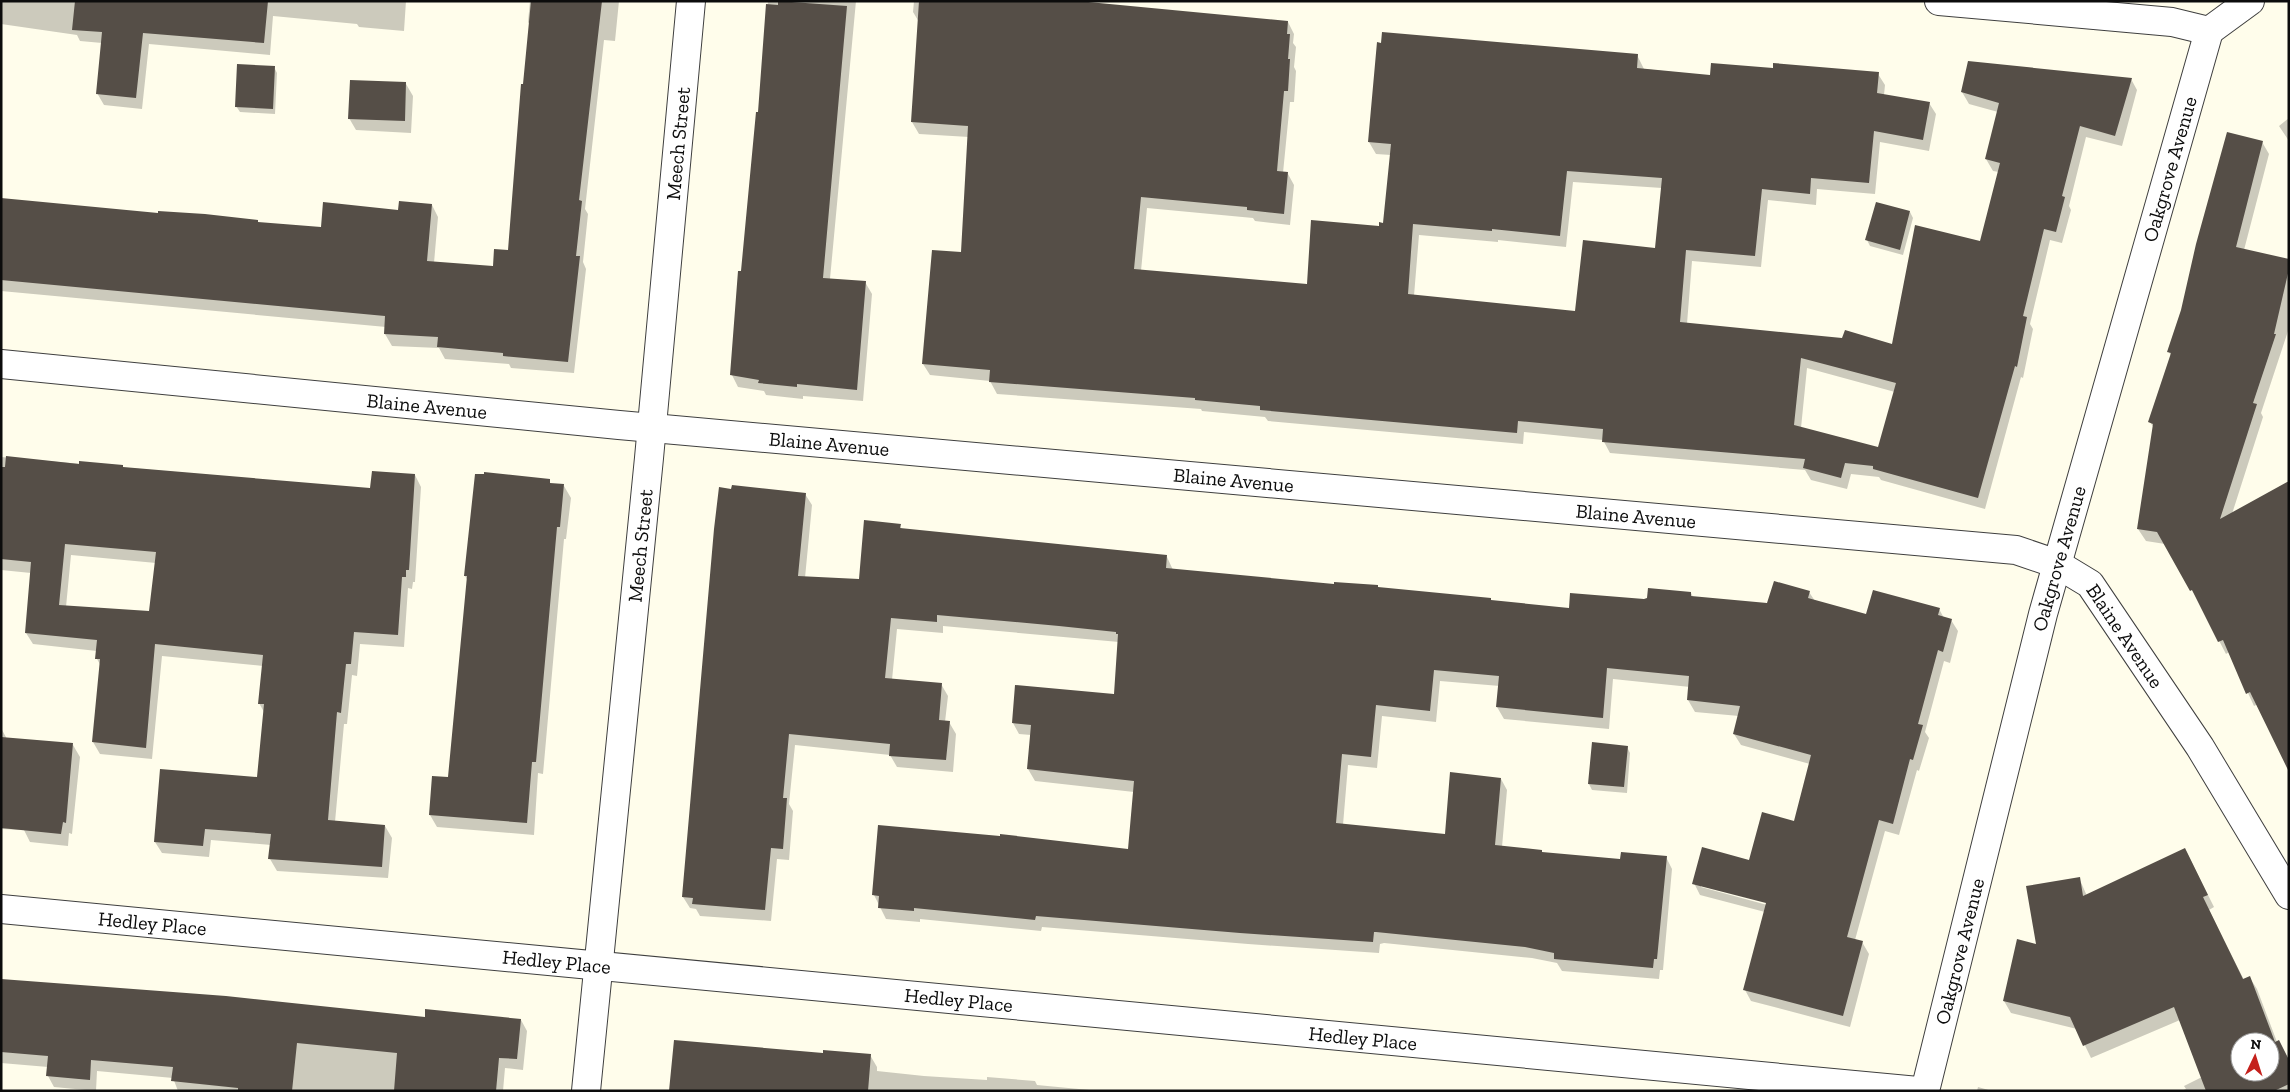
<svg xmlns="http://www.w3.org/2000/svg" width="2290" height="1092" font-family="'Zilla Slab',serif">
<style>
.shadow{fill:#0003;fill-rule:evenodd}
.building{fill:#554e47;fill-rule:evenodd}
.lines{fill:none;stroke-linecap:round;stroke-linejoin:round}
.minor-casing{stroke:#3f3f3f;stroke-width:30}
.minor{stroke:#fff;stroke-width:28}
.labels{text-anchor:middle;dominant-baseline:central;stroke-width:5;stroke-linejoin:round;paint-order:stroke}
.street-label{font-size:20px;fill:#0c0c0c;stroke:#fff}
</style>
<rect width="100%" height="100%" fill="#fffdeb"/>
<path class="shadow" d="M1,1H406L404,31L359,27L357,24L273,16L270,55L149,44L142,109L104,105L97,93L102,43L80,41L77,35L1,24Z
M530,1H619L615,41L604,40L600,76L585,209L588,214L583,262L586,269L574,373L511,368L509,364L445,359L439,348L392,346L385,334L386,327L1,291V199L159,214L257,221L259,223L322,229L432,205L438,217L434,263L494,267L509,252L530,25L528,22Z
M768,1H856L830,279L865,282L872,294L863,401L803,396V399L766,395L764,391L738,387L732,375L759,114Z
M914,1H1058L1288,22L1294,34L1293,43L1296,47L1294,67L1296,71L1294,102H1290L1283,173L1288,174L1294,185L1290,225L1255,221L1253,218L1147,208L1141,271L1308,286L1384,224L1391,155L1376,154L1369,142L1378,44L1637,55L1644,69L1711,76L1774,70L1878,74L1885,85L1884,95L1929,103L1936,114L1929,151L1880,142L1875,194L1817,189L1816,205L1768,200L1761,267L1692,261L1687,324L1893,345L1981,243L1999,172L1993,171L1986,159L1998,112L1969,104L1962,92L2131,79L2137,90L2122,146L2086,137L2069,206L2071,210L2062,243L2050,240L2030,324L2033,329L2023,378L2021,377L1985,509L1881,480L1879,477L1851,474L1847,489L1811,480L1805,470L1610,453L1603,440L1524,432L1523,444L1268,421L1265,417L1202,411L1201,409L997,394L990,381L930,375L923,364L962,253L969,137L919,134L912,122L919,22L913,12ZM1573,182L1662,188L1656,250L1576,312L1414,296L1419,235L1498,242V240L1566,247ZM1807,368L1895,392L1879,449L1801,428Z
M274,67L277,73L275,114L240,112L236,106Z
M406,84L413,96L411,133L356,130L349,118Z
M2289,118V141L2279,126Z
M2262,142L2269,154L2244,250L2289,260V328L2261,413L2263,417L2232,514L2258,704L2254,706L2229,652L2226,654L2199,602L2165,544L2146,541L2138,529L2154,428L2150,422L2171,356L2169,352Z
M1910,212L1913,218L1903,255L1870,246L1867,240Z
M1,457L371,489L415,475L421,487L415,582H413L412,589L408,588L404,647L360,644L357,676L352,675L347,724H344L335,822L385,826L392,838L388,878L277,871L270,859L271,845L211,840L209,857L162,853L155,842L258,779L264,712L259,703L263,666L162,656L152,759L100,754L93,742L101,666L97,659V651L33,644L26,633L31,573L1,570ZM71,555L156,563L150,613L66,607Z
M549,481L551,484L564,486L571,498L566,539H564L543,774L538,773L534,835L437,827L430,815L449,778L468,581L465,576Z
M805,494L812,505L805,578L860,580L900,525L902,530L1167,557L1173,570L1570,609L1691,593L1693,597L1768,605L1809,592L1815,601L1867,615L1939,609L1944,618L1951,620L1958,631L1950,663L1944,661L1925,732L1929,738L1919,771L1917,770L1899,835L1885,831L1855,940L1862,942L1869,954L1850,1027L1751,1001L1745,990L1765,912L1700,895L1694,883L1750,861L1795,822L1810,764L1741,745L1734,734L1739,716L1695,712L1688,700L1690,687L1613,679L1609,729L1504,719L1497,707L1500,686L1440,681L1436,722L1382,716L1377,768L1348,765L1343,825L1446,835L1501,779L1507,790L1502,847L1542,853L1621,860L1666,857L1672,869L1663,970H1660L1659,979L1562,971L1557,963L1532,958L1384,943L1380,944L1379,953L1248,944L1042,927L1041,931L920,919V922L886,919L874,895L1129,850L1134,792L1035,781L1028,769L1031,735L1019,734L1013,723L1115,695L1119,642L943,626V633L897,629L892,680L941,684L948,696L945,722H949L956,734L953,772L897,767L890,755L795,745L789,804L793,811L789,860L777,859L771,921L700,916L696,909L690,908L683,897ZM1701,885L1772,903L1771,906L1701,887Z
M1,728L7,739L73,745L80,757L72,834L69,833L68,846L30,842L24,830L1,829Z
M1627,747L1630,753L1627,793L1592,790L1589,784Z
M2185,849L2214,907L2209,910L2244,980L2250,978L2257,989L2277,1042L2279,1041L2289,1060V1091H2181L2186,1089L2184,1086L2202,1077L2180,1020L2091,1058L2077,1029L2011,1013L2004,1001L2079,878L2087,896ZM2240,1042H2270V1072H2240Z
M1,980L225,997L426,1018L521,1020L527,1031L523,1070L505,1068L503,1091H178L173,1078L97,1071L96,1091L54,1087L48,1076V1067L1,1063Z
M824,1055H870L877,1067V1071L924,1076L987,1080V1077L1035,1081L1037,1085L1100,1091H670Z
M1978,1087L1992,1091H1977Z"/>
<path class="building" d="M75,1H268L264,43L143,33L136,98L96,94L102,32L72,30Z
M531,1H602L579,200L582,201L576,256H580L568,362L503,356V353L437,347L438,337L384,334L385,316L1,280V198L158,213V211L205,214L258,220V222L321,227L323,202L398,210L399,201L432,204L427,261L493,266L494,249L508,250L521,84H523Z
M778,1L847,6L823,278L866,281L857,390L797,384V387L758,383L759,380L730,375L738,271H741L756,112H758L766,4L778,5Z
M919,1H1078L1288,21L1287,34H1290L1288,59H1290L1288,91H1284L1277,171L1288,172L1284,214L1247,210V207L1141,197L1134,269L1307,284L1311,220L1379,226V222L1383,223L1391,144L1368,142L1377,42L1381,43L1382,32L1638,54L1637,68L1710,75L1711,63L1773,68V63L1879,72L1877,93L1930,102L1923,140L1874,131L1869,183L1811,178L1810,194L1762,189L1755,256L1686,250L1680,322L1842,338L1845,330L1892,344L1915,225L1980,241L2000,163L1985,159L1999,103L1961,92L1968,61L2132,78L2115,136L2080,126L2062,196L2065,197L2056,232L2044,229L2023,316L2027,317L2017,367L2015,366L1978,498L1873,469V466L1845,463L1841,478L1803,468L1805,459L1602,442L1603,429L1518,421L1517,433L1260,410V406L1195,400V398L989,382L990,370L922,364L932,250L961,252L968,126L911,122ZM1567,171L1662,178L1655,248L1583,240L1575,311L1408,294L1413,224L1492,231V229L1560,236ZM1801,358L1896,383L1878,447L1794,425Z
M237,64L275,66L273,109L235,107Z
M350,80L406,82L405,121L348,119Z
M2227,132L2263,141L2236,247L2289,259V269L2274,334H2276L2253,403L2257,404L2220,519L2289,481V772L2250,692L2246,694L2223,640L2218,642L2192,590L2190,591L2157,532L2137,529L2153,424L2148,422L2171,353L2167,352L2181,310L2196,244Z
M1876,202L1910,211L1900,250L1865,240Z
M6,456L79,464V461L123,465V467L370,488L372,471L415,474L409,570H406V577H402L398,635L354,632L351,664H346L341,713L337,712L328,820L385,825L382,867L268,859L271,834L205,829L203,846L154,842L160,769L257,777L264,704H258L263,655L155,644L146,748L92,742L100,659H95L97,640L25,633L31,562L1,559V467H5ZM65,544L156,552L149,611L59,605Z
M484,472L550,479V483L564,484L560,527H557L536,762H532L527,823L429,815L432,776L448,777L467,576H464L475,474H484Z
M732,485L806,493L798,576L859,579L864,520L901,524L900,528L1167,555L1166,568L1334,584V582L1378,585V587L1491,598V600L1569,608L1570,593L1644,599L1647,598L1648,588L1691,592V596L1767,603L1774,581L1810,591L1808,598L1866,614L1873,590L1940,608L1938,615L1952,619L1943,652L1938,650L1918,724L1923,725L1913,760L1910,759L1893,824L1879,820L1847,937L1863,941L1843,1016L1743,990L1766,903L1692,884L1702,847L1749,860L1762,812L1794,821L1811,755L1733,734L1740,706L1687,700L1689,676L1607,668L1603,718L1496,707L1499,676L1434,670L1430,711L1376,705L1371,757L1342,754L1336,823L1445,834L1450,772L1501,778L1495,845L1542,850V852L1620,859L1621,852L1667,856L1657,959H1654L1653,968L1554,959V953L1525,947L1376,932H1374L1373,942L1240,933L1036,916L1035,920L914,908V911L878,908L879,896L872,895L878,825L1000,836V834L1128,849L1134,781L1027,769L1031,725L1012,723L1015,685L1114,694L1118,634H1116V632L1059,626L937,615V622L891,618L885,678L942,683L939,720L950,721L946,760L889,756L890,744L789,734L783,798H787L783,849L771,848L765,910L692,904L693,898L682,897L714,529L719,487L731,489Z
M1,737L73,743L66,823L63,822L61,834L1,828Z
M1592,742L1628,746L1624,787L1588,784Z
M2185,848L2208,895L2203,897L2243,979L2250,976L2275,1042L2279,1040L2289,1060V1084L2274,1091H2206L2174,1007L2083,1046L2070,1017L2003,1001L2017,939L2036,944L2026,886L2080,877L2083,896ZM2240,1042H2270V1072H2240Z
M1,979L226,996L425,1017V1009L521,1019L517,1059L499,1058L496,1091H394L397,1053L297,1043L292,1091H238V1088L171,1081L173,1067L91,1060L90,1080L46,1076L48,1056L1,1052Z
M674,1040L823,1053V1050L871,1054L868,1091H669Z"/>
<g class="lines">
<defs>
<g id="minor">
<path d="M1939,1L2172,22L2209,31"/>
<path d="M2209,31L2250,1"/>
<path id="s1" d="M1,364L619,425L2016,550L2057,564L2090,584L2200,747L2289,895"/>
<path id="s2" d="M1,909L1918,1091"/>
<path id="s3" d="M586,1091L649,458L691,1"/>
<path id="s4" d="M1925,1091L2043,614L2209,31"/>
</g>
</defs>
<use href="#minor" class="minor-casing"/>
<use href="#minor" class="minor"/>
</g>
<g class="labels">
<g class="street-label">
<text stroke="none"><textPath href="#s3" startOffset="952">Meech Street</textPath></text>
<text stroke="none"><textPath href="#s4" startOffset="954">Oakgrove Avenue</textPath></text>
<text stroke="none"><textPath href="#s1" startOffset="428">Blaine Avenue</textPath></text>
<text stroke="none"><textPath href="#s1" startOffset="832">Blaine Avenue</textPath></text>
<text stroke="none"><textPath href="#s1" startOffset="1238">Blaine Avenue</textPath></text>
<text stroke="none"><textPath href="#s1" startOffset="1642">Blaine Avenue</textPath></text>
<text stroke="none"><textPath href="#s3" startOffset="548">Meech Street</textPath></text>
<text stroke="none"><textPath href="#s4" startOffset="549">Oakgrove Avenue</textPath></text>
<text stroke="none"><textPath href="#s1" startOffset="2168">Blaine Avenue</textPath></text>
<text stroke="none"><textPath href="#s2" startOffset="152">Hedley Place</textPath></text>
<text stroke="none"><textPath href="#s4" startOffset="144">Oakgrove Avenue</textPath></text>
<text stroke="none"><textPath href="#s2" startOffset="558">Hedley Place</textPath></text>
<text stroke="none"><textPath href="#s2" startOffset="962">Hedley Place</textPath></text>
<text stroke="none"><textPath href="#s2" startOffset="1368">Hedley Place</textPath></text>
</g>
</g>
<rect width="2290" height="1092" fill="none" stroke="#0c0c0c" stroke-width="5"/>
<g transform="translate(2255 1057) rotate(4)"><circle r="24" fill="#ffffff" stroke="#9e9e9e"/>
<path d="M0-4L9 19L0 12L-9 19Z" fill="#c4201c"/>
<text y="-8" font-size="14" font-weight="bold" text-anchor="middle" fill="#0c0c0c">N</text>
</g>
</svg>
